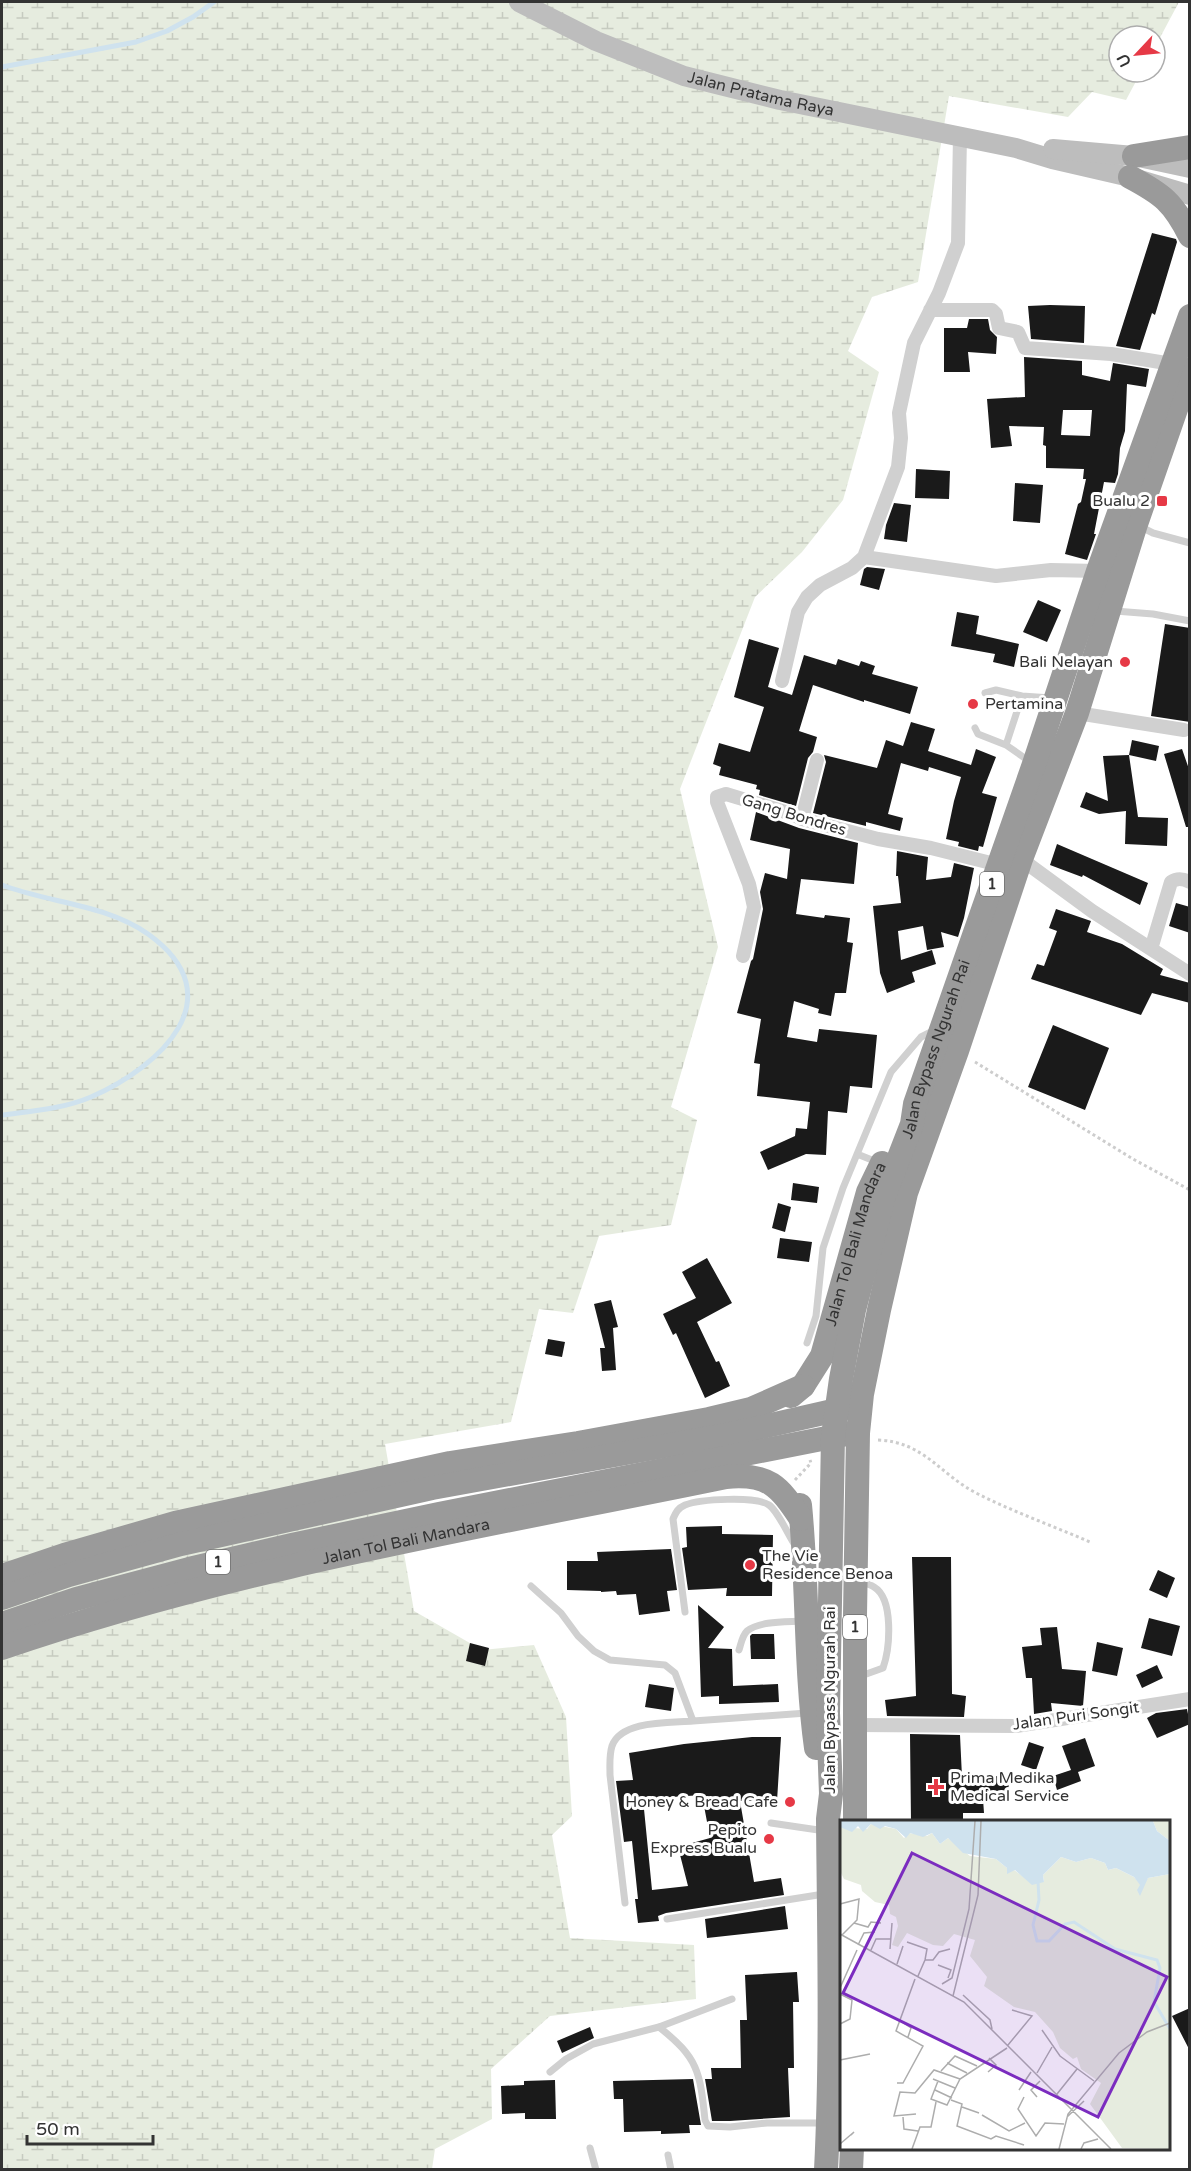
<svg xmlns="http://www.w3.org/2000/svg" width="1191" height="2171" font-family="'Varela Round',sans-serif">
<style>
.wetland{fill:url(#wetland-marsh)}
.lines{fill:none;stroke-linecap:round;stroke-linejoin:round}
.stream{stroke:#cfe2ee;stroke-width:5}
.building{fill:#1a1a1a;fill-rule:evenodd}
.path{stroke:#cdcdcd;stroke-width:3;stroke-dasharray:3 3;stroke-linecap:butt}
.lane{stroke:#d0d0d0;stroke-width:7}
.street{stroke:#d0d0d0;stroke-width:14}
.secondary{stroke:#bdbdbd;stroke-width:20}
.highway{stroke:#9a9a9a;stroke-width:24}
.poi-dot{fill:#e63946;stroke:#fff;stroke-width:2}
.labels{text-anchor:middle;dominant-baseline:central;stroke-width:6;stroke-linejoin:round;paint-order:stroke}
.shield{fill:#fff;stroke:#707070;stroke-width:1.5}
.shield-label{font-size:15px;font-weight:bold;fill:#333}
.street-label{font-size:16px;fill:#333;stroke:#fff}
.poi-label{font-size:16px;fill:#333;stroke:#fff;text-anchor:end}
.inset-river{fill:none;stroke:#cfe2ee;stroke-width:3}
.inset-road{fill:none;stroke:#adadad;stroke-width:1.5}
.view{fill:#7b2cbf;fill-opacity:0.15;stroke:#7b2cbf;stroke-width:3}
.inset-edge{fill:none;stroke:#333;stroke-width:3}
</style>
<defs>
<pattern id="wetland-marsh" width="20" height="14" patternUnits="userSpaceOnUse" patternTransform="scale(1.5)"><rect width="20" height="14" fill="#e6ecdf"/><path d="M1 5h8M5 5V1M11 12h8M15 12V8" fill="none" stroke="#c6cbc0"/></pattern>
</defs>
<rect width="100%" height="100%" fill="#fff"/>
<path class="wetland" d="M2,2H1179L1155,47V36H1119V72H1141L1126,100L1092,92L1068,117L949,96L918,282L872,297L848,351L879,372L843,500L802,552L755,597L680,789L718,947L671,1107L697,1120L671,1225L599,1236L573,1313L539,1309L511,1422L385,1444L414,1611L482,1650L534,1645L566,1717L572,1816L552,1835L570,1938L694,1945L696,1999L550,2016L491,2069L492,2119L435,2149L432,2169L2,2170Z"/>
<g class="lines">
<path class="stream" d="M2,67L136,42L167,31L193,17L214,2
M2,885C49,903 105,904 148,934C236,997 160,1067 91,1097C63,1109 31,1111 2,1115"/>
</g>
<path class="building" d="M1152,233L1176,239L1177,242L1155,315L1152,313L1140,350L1116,346Z
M1050,305L1085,306L1084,343L1031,339L1028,306Z
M969,319H988L990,330L997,337L996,354L968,352L970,372H944V328H967Z
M1024,357L1082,361V375L1110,381L1113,363L1149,369L1146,387L1127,384L1125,431L1120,448L1118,474L1115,483L1104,482L1094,534H1096L1087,560L1065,554L1078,504L1081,502L1086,479H1083L1084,469L1046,468V446L1043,445L1044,427L1009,426L1012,446L991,448L987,399L1025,397ZM1063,410H1092L1090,436L1061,435Z
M916,469L950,471L949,499L915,498Z
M1015,483L1043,485L1040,523L1013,521Z
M894,503L911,505L907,542L884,539L886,525Z
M867,567L885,569L879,590L860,585L864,569Z
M1038,600L1061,610L1047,642L1023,632Z
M957,612L979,616L976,634L1019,644L1014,667L993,662L995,654L951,646Z
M1165,624L1190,628V722L1151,716Z
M749,639L779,648L768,687L792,695L804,655L836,665L838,659L859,666L861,661L875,666L872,674L918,687L910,714L864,700V702L813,685L799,731L817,737L813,752L808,758L796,806L759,795L760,790L756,789L757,785L719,775L721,767L713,764L719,743L750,752L764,707L734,697Z
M911,722L935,729L928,751L971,765L976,749L996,757L982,793L997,797L983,847L979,846L978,851L958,846L959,842L946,839L954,801L961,777L929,767L928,771L901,763L888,814L903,818L900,831L866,822V826L813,813L826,762L824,755L877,768L886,740L903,746Z
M1132,740L1159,746L1156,761L1129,755L1138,817L1168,818L1167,846L1125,844L1126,811L1099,814L1080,807L1086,792L1108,801L1103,756L1129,755Z
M1182,749L1190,772V827H1186L1164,754Z
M756,812L799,828L858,843L854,884L801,879L796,914L824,918L825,915L850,918L847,942L853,943L846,993H835L831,1016L818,1013L819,1009L794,1001L787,1037L817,1042L819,1029L877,1035L872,1088L850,1086L847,1113L828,1111L826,1155L806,1154L768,1170L760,1152L795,1136L796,1128L807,1129L810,1102L757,1096L760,1064L754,1063L761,1019L737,1013L751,961L753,959L763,909L760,892L765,873L787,879L790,849L750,840Z
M1057,844L1148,883L1140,905L1083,875L1082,877L1050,865Z
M897,851L928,857L926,880L951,877L954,863L974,868L964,918L958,937L941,932L944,947L927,950L923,926L898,931L901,960L932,950L936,964L912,972L915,982L887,993L880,973L873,906L901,903L898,876H896Z
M1176,903L1190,907V933L1169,926Z
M1056,909L1091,921L1087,932L1122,944L1163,969L1160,975L1190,983V1003L1152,993L1141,1015L1031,979L1037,964L1044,966L1057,931L1049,928Z
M1053,1025L1109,1048L1085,1110L1028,1087Z
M793,1183L819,1187L817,1203L791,1200Z
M778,1203L791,1207L785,1232L772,1228Z
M780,1238L812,1242L809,1262L777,1258Z
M707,1258L732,1303L697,1322L716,1362L719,1361L730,1386L705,1398L676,1333L673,1335L663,1314L696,1298L682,1272Z
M611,1300L618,1327L613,1328L616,1370L602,1371L600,1348H605L594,1304Z
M548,1339L565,1342L562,1357L545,1354Z
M722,1526V1534L773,1535L772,1596H726L727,1588L688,1590L682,1548L687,1547L686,1527Z
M671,1549L677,1590L667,1591L670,1611L639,1615L636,1594L617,1595L616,1591L601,1592V1591L567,1590V1561H598L597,1552Z
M912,1557H951L952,1694L966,1696L964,1717L887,1716L885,1700L916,1696Z
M1158,1570L1175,1578L1167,1598L1149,1590Z
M698,1605L724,1627L708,1648L732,1649L733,1686L778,1684L779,1702L719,1704V1696L701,1697Z
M1149,1618L1180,1626L1172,1656L1141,1648Z
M1057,1627L1062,1669L1086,1671L1083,1706L1051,1703L1052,1711L1034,1714L1032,1678H1026L1022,1647L1042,1645L1040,1628Z
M752,1634H774L775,1659H751L750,1636Z
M1097,1642L1123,1648L1117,1676L1092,1671Z
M470,1643L489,1648L485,1666L466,1661Z
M1157,1665L1163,1678L1142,1688L1136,1675Z
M649,1684L674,1688L671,1711L645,1707Z
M1187,1709L1190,1724L1157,1738L1147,1718L1156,1713Z
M910,1734L960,1735L962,1777L1009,1776L1008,1801L983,1799L984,1813H963V1821H911Z
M752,1737H781L777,1801H740L754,1882L781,1878L784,1895L666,1913L658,1916L659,1921L638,1923L635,1899H638L632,1841L624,1842L616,1781L633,1780L629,1753L684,1744ZM702,1795L710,1838L678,1847L688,1886L652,1890L643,1799Z
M1085,1738L1095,1766L1078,1772L1081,1781L1057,1790L1053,1776L1071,1770L1062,1746Z
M1029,1742L1044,1747L1036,1770L1021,1765Z
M785,1906L788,1929L707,1938L705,1919Z
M797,1972L799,2002H793L794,2068H788L790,2117L730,2121H712L705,2079H712L711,2068H741L740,2020H747L745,1975Z
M1190,2008V2051L1172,2016Z
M590,2027L594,2038L562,2053L557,2041Z
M693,2079L701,2125H689L690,2133L661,2134V2131L624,2132L623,2099H614L613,2081Z
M555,2080L556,2119H525V2113L502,2114L501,2086L524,2085V2081Z"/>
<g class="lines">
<path class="path" d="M975,1062L1133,1159L1190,1190
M878,1440C925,1442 940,1475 978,1494C1014,1512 1053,1526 1090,1542
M795,1480L811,1463L810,1460"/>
<path class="lane" d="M1141,527L1153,533L1190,543
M1115,611L1153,614L1190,621
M985,693L996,690L1022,696L1051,698
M975,728L978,734L1006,745L1029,761
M1006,745L1022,696
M857,1154L877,1162
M807,1343L816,1316L823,1248L843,1188L891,1072L921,1037L935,1030
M531,1586L561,1613L578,1636L594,1651L610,1660L665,1665L675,1673L693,1721L807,1713
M685,1612L673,1519C676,1512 678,1508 685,1505C700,1499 756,1496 769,1505C778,1511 788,1535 795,1545
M739,1650C741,1644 742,1636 747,1631C760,1621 785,1622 801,1621
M858,1677L883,1668C890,1648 894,1599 874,1587C870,1584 865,1583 861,1582
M771,1823L825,1831
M625,1903L610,1775C610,1765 609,1756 612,1746C621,1720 670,1723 693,1721
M667,1919L824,1894
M659,2027C698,2058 700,2071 705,2120L708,2126L730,2127L767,2123H822
M550,2072L566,2059L593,2044L659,2027L732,1999
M590,2148L596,2170
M668,2155L671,2170"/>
<path class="street" d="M930,310H992L996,314L999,328L1018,332L1025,348L1111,354L1172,364
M864,557L996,576L1051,570L1098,571
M782,681L798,612L807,597L820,585L852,568L864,557L898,467L901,438L899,413L914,343L939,293L958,243L960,136
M1077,713L1184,730
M802,819L817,760
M1021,859L1092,911L1190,974
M1151,949L1171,882C1177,878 1182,878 1190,882
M743,956L754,907L749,884L717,802V797L726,794L792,814L802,819L878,839L931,848L999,865
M854,1725L1016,1726L1190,1699"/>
<g class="secondary">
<path id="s1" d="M519,2L596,41L684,76L780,100L1016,148L1052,159L1130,177L1190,195"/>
<path d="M1053,149L1134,156L1190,168"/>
</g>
<g class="highway">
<path d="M1134,156L1190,147"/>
<path d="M1130,177C1162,194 1173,202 1190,236"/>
<path id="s2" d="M791,1396L803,1386L822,1356L868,1192L882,1163"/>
<path d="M800,1505C808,1586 805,1667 816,1748"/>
<path d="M2,1576L64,1555L175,1523L450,1463L578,1443L709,1419L751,1409L803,1386"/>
<path d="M2,1598L69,1575L181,1544L432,1488L731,1434L850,1407"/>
<path d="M2,1624L76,1599L189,1569L292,1545L439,1514L847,1434"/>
<path id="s3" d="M2,1648C237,1567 483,1527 726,1477C769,1473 779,1486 801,1519"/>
<path d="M855,1822V1615L858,1433L862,1394L879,1310L906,1193L957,1051L1021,859L1077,713L1136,524L1190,369"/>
<path id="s4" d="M826,2170C832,2053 829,1936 828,1819L831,1794L828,1713L833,1436L841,1379L854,1310L884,1196L912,1124L915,1104L1034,764L1098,571L1190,316"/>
<path d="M851,2170L852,2148"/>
</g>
</g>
<g class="poi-dot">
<rect x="1156" y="495" width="12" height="12" rx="3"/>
<circle cx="1125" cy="662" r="6"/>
<circle cx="973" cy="704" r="6"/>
<circle cx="750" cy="1565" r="6"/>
<path d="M933 1778h6v6h6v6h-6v6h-6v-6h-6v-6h6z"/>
<circle cx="790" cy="1802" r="6"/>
<circle cx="769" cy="1839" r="6"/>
</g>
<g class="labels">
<g class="shield">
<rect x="980" y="872" width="24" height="24" rx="4.5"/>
<rect x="206" y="1550" width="24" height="24" rx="4.5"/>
<rect x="843" y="1615" width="24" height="24" rx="4.5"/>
</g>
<g class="shield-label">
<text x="992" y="884">1</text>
<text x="218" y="1562">1</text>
<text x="855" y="1627">1</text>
</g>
<g class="street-label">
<text stroke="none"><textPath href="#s1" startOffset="260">Jalan Pratama Raya</textPath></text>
<text transform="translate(794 815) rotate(17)">Gang Bondres</text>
<text stroke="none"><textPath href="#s4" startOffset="1136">Jalan Bypass Ngurah Rai</textPath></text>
<text stroke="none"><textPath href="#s2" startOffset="168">Jalan Tol Bali Mandara</textPath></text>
<text stroke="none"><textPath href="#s3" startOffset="418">Jalan Tol Bali Mandara</textPath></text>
<text transform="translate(830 1700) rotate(-90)">Jalan Bypass Ngurah Rai</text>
<text transform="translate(1076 1716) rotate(-8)">Jalan Puri Songit</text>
</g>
<g class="poi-label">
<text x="1150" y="501">Bualu 2</text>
<text x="1113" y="662">Bali Nelayan</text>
<text x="985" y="704" text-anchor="start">Pertamina</text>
<text x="762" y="1556" text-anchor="start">The Vie<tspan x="762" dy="18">Residence Benoa</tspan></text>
<text x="950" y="1778" text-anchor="start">Prima Medika<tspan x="950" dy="18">Medical Service</tspan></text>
<text x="778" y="1802">Honey &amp; Bread Cafe</text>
<text x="757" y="1830">Pepito<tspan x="757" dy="18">Express Bualu</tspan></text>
</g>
</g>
<g transform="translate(840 1820)">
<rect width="330" height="330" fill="#fff"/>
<path d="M313,1H330V21L317,11ZM31,4L56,9L64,18L69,13L87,16L92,13L100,24L108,18L130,36L156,39L167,48V53L174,50L184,57L204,62L203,55L221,37L236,42L251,38L265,43L268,50L276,48L294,57L302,66L308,58L330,54V329L282,328L250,284L261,263L241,249L237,237L233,239L220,228L213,212L195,192L174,187L144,166L147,157L130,136L135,120L114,114L103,126L93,125L67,113L58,127L52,125L58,106L56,97L50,94L49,85L35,82L22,71L21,65L4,59L0,51V7L27,9Z" fill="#e6ecdf"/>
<path d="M0,1H313L317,11L330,21V54L308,58L300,76L297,70L300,65L294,57L276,48L268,50L265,43L251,38L236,42L221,37L203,55L204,62L192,65L175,50L167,54V48L156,39L123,33L108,18L100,24L92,13L83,17L70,13L66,18L56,9L45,6L40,9L31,4L23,12L18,6L12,12L0,7Z" fill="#cfe2ee"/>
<path class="inset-river" d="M198,62L199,80L193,105L197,121H209L225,104L234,102L275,129L317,140L320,148L314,182L330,209"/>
<path class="inset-road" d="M0,84L19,79L17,100L2,115M14,103L28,107L31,102L41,103M0,114L124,182L271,329M67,122L87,129L85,140M18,125L24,113L35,112M50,129L52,103M31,130L36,119H51M57,144L63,126M98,145L111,150L108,158M78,156L85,140H93L99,132L110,129M102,164L112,158L129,89L135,1M0,168L17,130M0,174L12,180L10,199L0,204M123,175L150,200L152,209M113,176L138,75L141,1M59,200L71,208L68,217M202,210L220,236L254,261M168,225L192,196L172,190M0,240L30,234M107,243L127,253M101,251L115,236L137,246M148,252L156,245L149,238M197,253L212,227M93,259L115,268M98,261L91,279L107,285L120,259L167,228M57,263H63L83,226L56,211L75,159M95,270L112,278M179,270L191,252M217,274L237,249M184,277L178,289L196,316L205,303L224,304M197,277L191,270L200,261M111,280L122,284L117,306L151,319L156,316L184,325M122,287L139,293M76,294L54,296L60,272L75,273L94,250L120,259M142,295L169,311L185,303M63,297L64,309L78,311M227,297L244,281M0,324L14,312L11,315M72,329L80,307H91L96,282M219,329L228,294L279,233L307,212L330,203M241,329L244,323L258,319"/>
<path class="view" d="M72,33L327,157L258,297L3,173Z"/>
<rect width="330" height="330" class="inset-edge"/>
</g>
<rect width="1191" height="2171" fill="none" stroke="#333333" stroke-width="6"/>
<g transform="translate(1137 54) rotate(244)"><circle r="28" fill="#ffffff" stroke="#adadad" stroke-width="1.5"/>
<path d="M0-4.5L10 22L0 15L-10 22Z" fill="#e63946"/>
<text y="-9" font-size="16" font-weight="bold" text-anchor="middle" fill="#333333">U</text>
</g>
<path d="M27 2135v9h126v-9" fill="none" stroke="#333333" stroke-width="3"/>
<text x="36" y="2135" font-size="18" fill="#333333" stroke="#ffffff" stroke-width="4.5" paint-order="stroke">50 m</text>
</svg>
